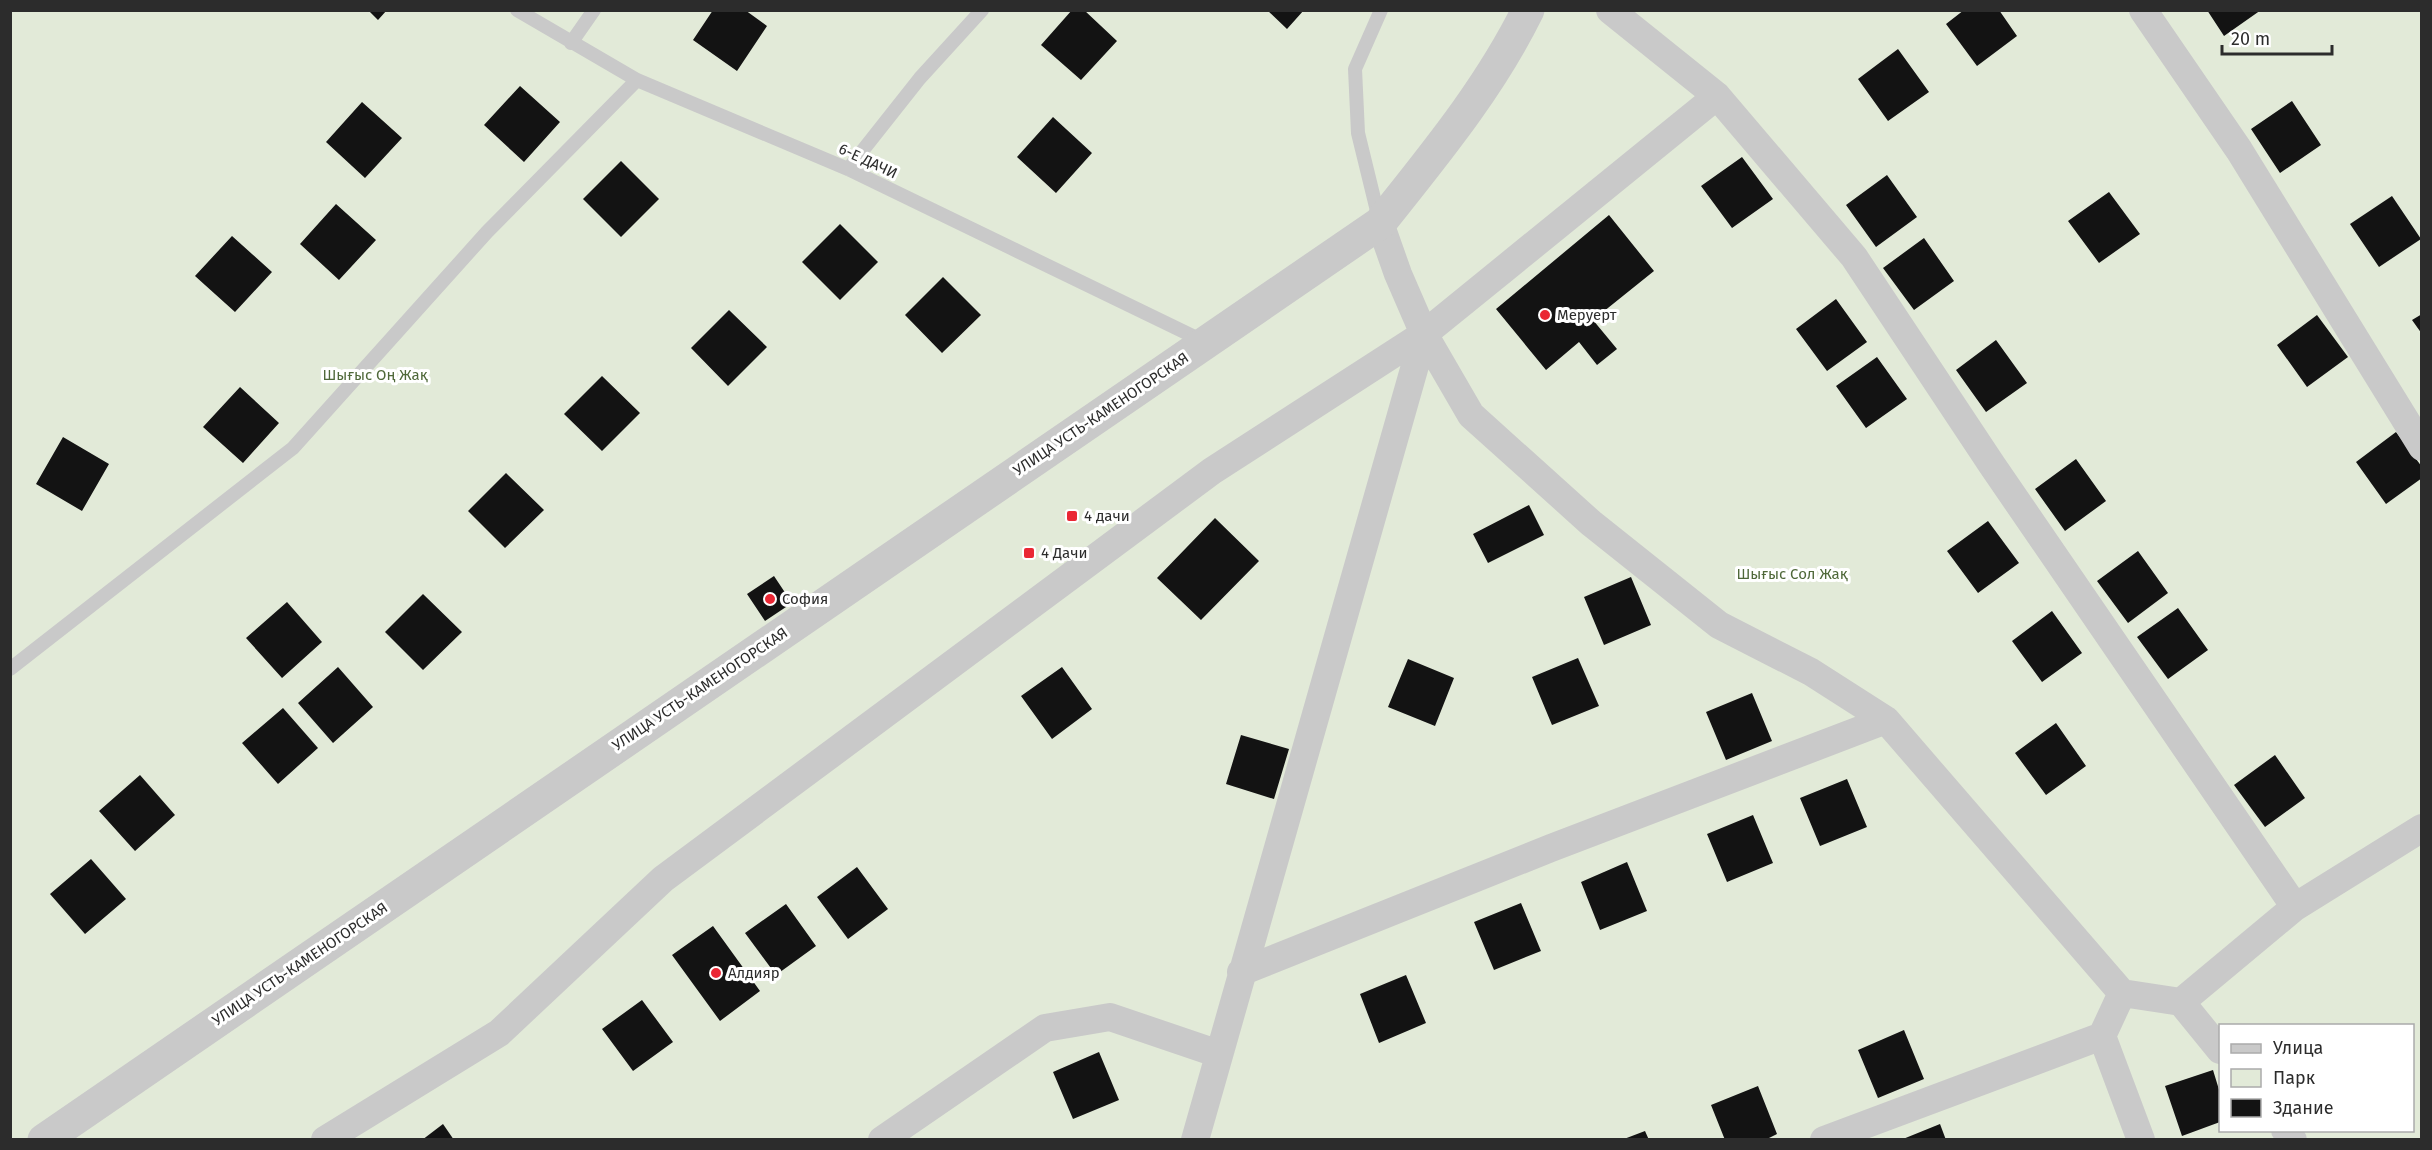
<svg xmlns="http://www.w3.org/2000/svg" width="2432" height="1150" font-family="'Fira Sans',sans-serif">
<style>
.green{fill:#e2ead8;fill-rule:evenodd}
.building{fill:#131313}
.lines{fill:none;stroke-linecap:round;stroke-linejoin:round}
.service{stroke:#c9c9c9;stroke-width:14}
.minor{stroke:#c9c9c9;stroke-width:28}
.tertiary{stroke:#c9c9c9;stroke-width:33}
.poi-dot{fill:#ea2734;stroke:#fff;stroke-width:2}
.labels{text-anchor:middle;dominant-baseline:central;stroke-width:6;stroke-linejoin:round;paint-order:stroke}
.street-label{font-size:15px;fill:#2c2c2c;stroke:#fff}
.poi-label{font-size:15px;fill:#2c2c2c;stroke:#fff;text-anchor:start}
.park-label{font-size:15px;fill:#4f6839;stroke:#fff}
</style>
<rect width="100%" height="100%" fill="#fff"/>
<path class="green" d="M10,11H2421V1139H11ZM2220,1026H2412V1130H2220Z"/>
<path class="building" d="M368,10H387L378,20Z
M713,10H745L767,26L737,71L693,40Z
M1072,10H1084L1117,41L1081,80L1041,45Z
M1267,10H1304L1287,29Z
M1964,10H1999L2017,36L1977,66L1946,24Z
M2207,10H2261L2224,36Z
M1898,49L1929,92L1888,121L1858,79Z
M520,86L560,122L524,162L484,125Z
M2292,101L2321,145L2280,173L2251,129Z
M362,102L402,138L365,178L326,142Z
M1053,117L1092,153L1056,193L1017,157Z
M1742,157L1773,199L1732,228L1701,186Z
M621,161L659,199L621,237L583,199Z
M1887,175L1917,217L1876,247L1846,205Z
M2109,192L2140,234L2099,263L2068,221Z
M2392,196L2421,239L2379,267L2350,224Z
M336,204L376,240L339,280L300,244Z
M1609,215L1654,271L1593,320L1617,349L1597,365L1579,342L1546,370L1496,309Z
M840,224L878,262L840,300L802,262Z
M232,236L272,272L235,312L195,276Z
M1924,238L1954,281L1914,310L1883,268Z
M943,277L981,315L942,353L905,315Z
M1836,299L1867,342L1827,371L1796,329Z
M729,310L767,347L728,386L691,348Z
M2422,314V334L2412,320Z
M2317,315L2348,357L2307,387L2277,345Z
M1996,340L2027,383L1986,412L1956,370Z
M1877,357L1907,399L1866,428L1836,386Z
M602,376L640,413L602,451L564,414Z
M240,387L279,423L243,463L203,427Z
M2396,432L2422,467V478L2386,504L2356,462Z
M63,437L109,464L82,511L36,484Z
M2076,459L2106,501L2065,531L2035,489Z
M506,473L544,510L505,548L468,511Z
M1529,505L1544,535L1488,563L1473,534Z
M1215,518L1259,561L1201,620L1157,578Z
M1988,521L2019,563L1978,593L1947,551Z
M2138,551L2168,593L2128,623L2097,581Z
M774,576L792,603L765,621L747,594Z
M1631,577L1651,625L1604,645L1584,597Z
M423,594L462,632L423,670L385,632Z
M287,602L322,642L282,678L246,638Z
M2178,608L2208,650L2168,679L2137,637Z
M2052,611L2082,653L2042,682L2012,641Z
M1578,658L1599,706L1552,725L1532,677Z
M1408,659L1454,678L1435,726L1388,707Z
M338,667L373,707L333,743L298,703Z
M1062,667L1092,709L1052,739L1021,696Z
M1752,693L1772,741L1726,760L1706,712Z
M283,708L318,748L278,784L242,743Z
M2056,723L2086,766L2046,795L2015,753Z
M1241,735L1289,749L1274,799L1226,784Z
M2275,755L2305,798L2265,827L2234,785Z
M140,775L175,815L135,851L99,811Z
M1847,779L1867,827L1820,846L1800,798Z
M1753,815L1773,863L1727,882L1707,834Z
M91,859L126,899L85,934L50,894Z
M1627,862L1647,911L1600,930L1581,882Z
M857,867L888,909L848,939L817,897Z
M1521,903L1541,951L1494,970L1474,922Z
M786,904L816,946L776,975L745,933Z
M713,926L760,991L720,1021L672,955Z
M1406,975L1426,1023L1379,1043L1360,994Z
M642,1000L673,1042L633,1071L602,1029Z
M1904,1030L1924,1079L1878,1098L1858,1050Z
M1099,1052L1119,1100L1073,1119L1053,1072Z
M2213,1070L2220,1093V1122L2182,1136L2165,1086Z
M1758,1086L1777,1134L1765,1140H1725L1711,1105Z
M443,1124L454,1140H422Z
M1940,1124L1946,1140H1903V1139Z
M1645,1131L1649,1140H1624V1139Z"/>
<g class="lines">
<path class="service" d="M517,10L637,80L848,169L1203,341
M571,43L594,10
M848,169L920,78L982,10
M1379,219L1358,133L1355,69L1381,10
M10,669L293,448L487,232L637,80"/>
<path class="minor" d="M1610,10L1717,96L1854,257L1992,465L2295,907
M2143,10L2239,150L2422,447
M1380,223L1398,274L1424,334L1471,415L1591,523L1719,625L1811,672L1886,720L2122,993L2102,1036L2141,1140
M1241,972L1551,848L1886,720
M2122,993L2181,1002
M2220,1050L2181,1002L2295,907L2422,828
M2285,1130L2293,1140
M325,1140L499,1033L663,879L1212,471L1424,334L1717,96
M882,1140L1045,1028L1110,1017L1219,1054
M1195,1140L1424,334
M1824,1140L2102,1036"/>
<path class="tertiary" d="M44,1140L1380,223C1434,155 1489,89 1528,10"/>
</g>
<g class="poi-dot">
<circle cx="1545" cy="315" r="6"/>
<rect x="1066" y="510" width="12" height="12" rx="3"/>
<rect x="1023" y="547" width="12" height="12" rx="3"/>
<circle cx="770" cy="599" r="6"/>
<circle cx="716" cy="973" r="6"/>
</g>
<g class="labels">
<g class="street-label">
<text transform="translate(868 161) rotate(25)">6-Е ДАЧИ</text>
<text transform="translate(1101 414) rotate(-34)">УЛИЦА УСТЬ-КАМЕНОГОРСКАЯ</text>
<text transform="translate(700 689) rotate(-34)">УЛИЦА УСТЬ-КАМЕНОГОРСКАЯ</text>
<text transform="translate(300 964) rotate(-34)">УЛИЦА УСТЬ-КАМЕНОГОРСКАЯ</text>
</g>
<g class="poi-label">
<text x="1557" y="315">Меруерт</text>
<text x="1084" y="516">4 дачи</text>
<text x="1041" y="553">4 Дачи</text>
<text x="782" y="599">София</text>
<text x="728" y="973">Алдияр</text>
</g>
<g class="park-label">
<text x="375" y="375">Шығыс Оң Жақ</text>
<text x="1792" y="574">Шығыс Сол Жақ</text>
</g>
</g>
<rect width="2432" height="1150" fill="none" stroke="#2c2c2c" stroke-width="24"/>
<rect x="2219" y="1024" width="195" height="108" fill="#ffffff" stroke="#ababab" stroke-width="1.5"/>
<rect x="2231" y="1044" width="30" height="9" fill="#c9c9c9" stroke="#ababab" stroke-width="1.5"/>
<text x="2273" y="1054" font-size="18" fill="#2c2c2c">Улица</text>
<rect x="2231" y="1069" width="30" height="18" fill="#e2ead8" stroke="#ababab" stroke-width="1.5"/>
<text x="2273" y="1084" font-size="18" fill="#2c2c2c">Парк</text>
<rect x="2231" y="1099" width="30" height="18" fill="#131313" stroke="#ababab" stroke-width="1.5"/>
<text x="2273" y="1114" font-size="18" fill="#2c2c2c">Здание</text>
<path d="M2222 45v9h110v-9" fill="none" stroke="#2c2c2c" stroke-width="3"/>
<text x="2231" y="45" font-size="18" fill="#2c2c2c" stroke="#ffffff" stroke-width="4.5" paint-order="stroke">20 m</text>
</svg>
